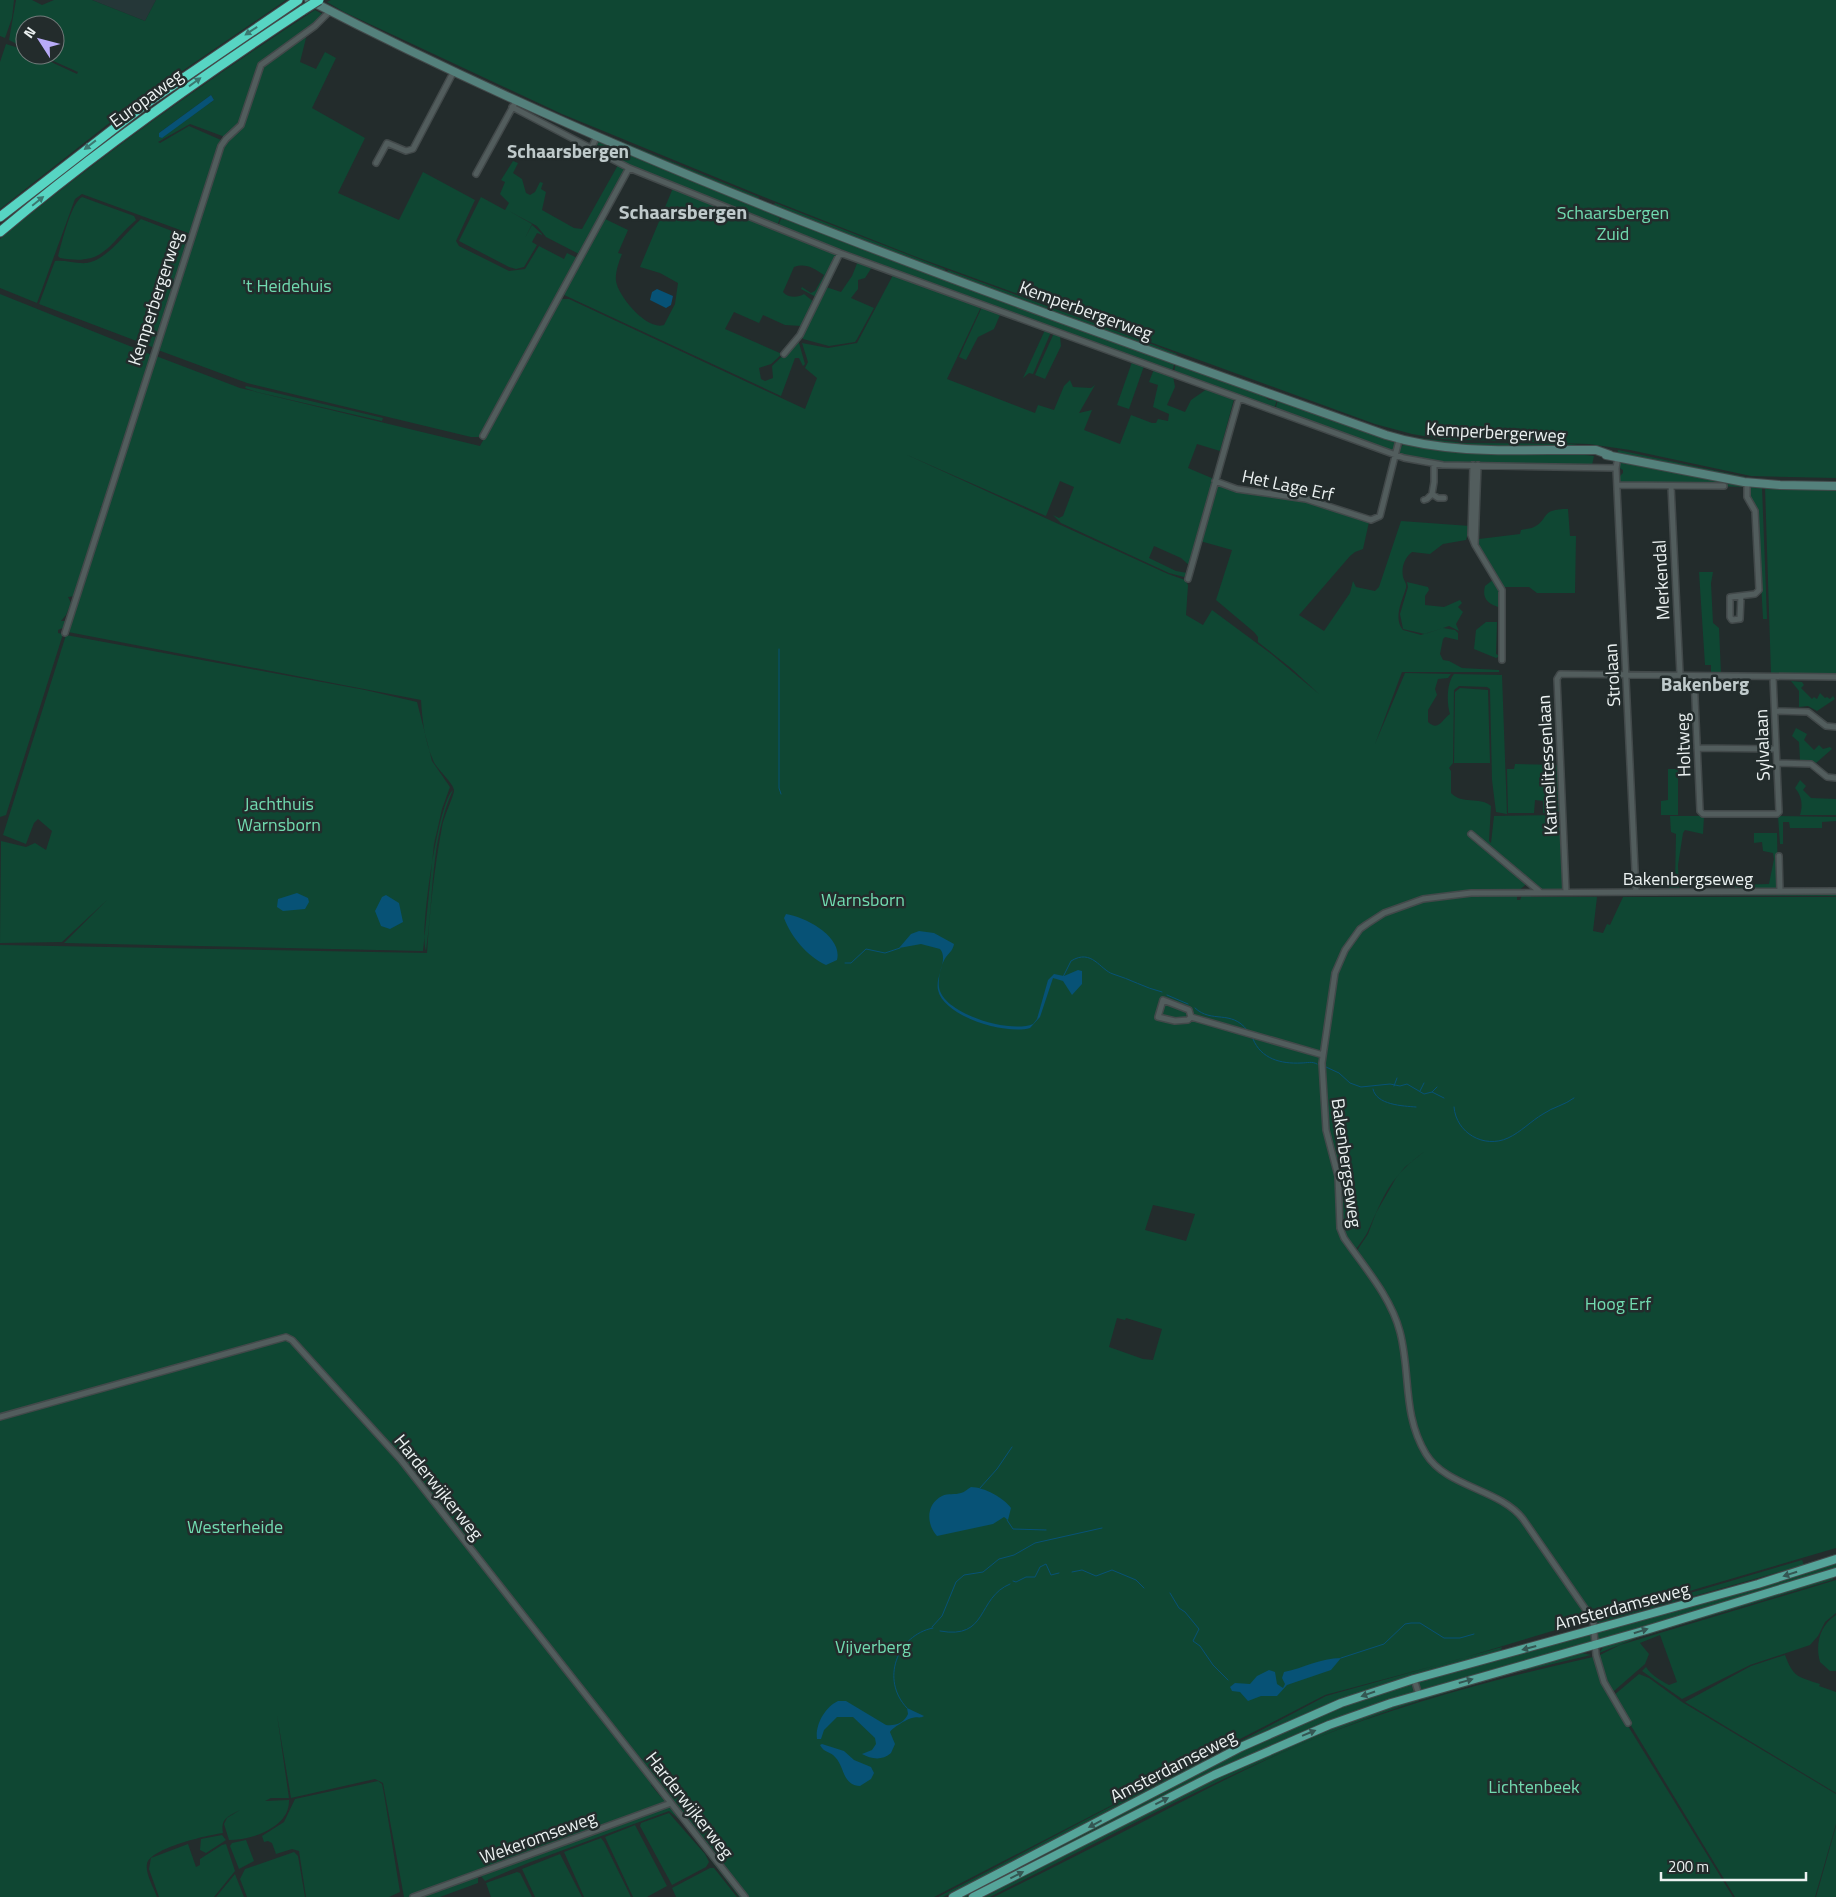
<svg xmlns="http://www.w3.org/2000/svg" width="1836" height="1897" font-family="'Titillium Web',sans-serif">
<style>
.built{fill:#253738}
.green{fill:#0f4733;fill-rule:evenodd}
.water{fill:#075276}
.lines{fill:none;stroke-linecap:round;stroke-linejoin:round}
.stream{stroke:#075276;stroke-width:1}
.minor-casing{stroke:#42494a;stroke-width:8}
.secondary-casing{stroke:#42494a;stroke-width:10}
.primary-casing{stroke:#42494a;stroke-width:10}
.motorway-casing{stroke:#42494a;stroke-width:11}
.minor{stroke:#525d5d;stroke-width:5}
.secondary{stroke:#54817c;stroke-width:8}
.primary{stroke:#55a59a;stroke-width:8}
.motorway{stroke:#57d5c3;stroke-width:9}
.motorway-bridge-casing{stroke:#42494a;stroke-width:11;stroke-linecap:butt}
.motorway-bridge{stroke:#57d5c3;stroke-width:9}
.oneway{fill:#3a7870}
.oneway2{fill:#345652}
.labels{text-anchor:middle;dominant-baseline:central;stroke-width:5;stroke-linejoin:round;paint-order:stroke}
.street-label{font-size:18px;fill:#ebf1f1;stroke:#232c2c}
.park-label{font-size:18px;fill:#71dbb0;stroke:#232c2c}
.neighbourhood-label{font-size:19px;font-weight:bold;fill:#bfcacb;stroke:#232c2c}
.quarter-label{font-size:20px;font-weight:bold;fill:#bfcacb;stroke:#232c2c}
</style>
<rect width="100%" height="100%" fill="#232c2c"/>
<path class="built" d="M92,0H156L145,21Z"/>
<path class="green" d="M0,0H14L12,18L5,38L0,36Z
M16,0H32L42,5L54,0H92L145,21L156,0H286L131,106L0,209V62L6,44L25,50V55H36L77,74L78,72L40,55H55V25H25V48L9,40Z
M331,0H1836V478L1751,476L1630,450L1589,444L1442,439L1412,434L1375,424L919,258L759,195L562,114L344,12L327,2Z
M315,10L324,15L263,61L240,124L225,137L190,124L158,142L160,143L189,126L221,140L191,234L82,194L75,199L37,303L0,288V239C100,156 206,81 315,10ZM211,95L214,100L161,138L159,133Z
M307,34L300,62L316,69L325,52L336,58L312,108L365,138L338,193L399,220L423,172L475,200L456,241L459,246L509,271L525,269L539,246L564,259L567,253L577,258L481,437H471L247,383L158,350L222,147L242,126L262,65Z
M608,136L759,197L758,199L606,139Z
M600,142L760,207L780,218L777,226L630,166L595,149L596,143Z
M513,161L518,163L513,173L522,179L526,193L530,195L535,192L540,182L543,183L541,189L546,192L542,210L574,228L582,229L618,165L626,168L582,253L579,254L546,237L537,226L509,211L532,224L525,238L532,225L543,235L537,233L532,242L537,245L524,267L516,269L509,267L459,241L481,197L505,210L509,203L500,194L505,182L501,180Z
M673,188L835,253L837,257L816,297L801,289L802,287L811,293L815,291L824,275C813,268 806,263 794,267L783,292C788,298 798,298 804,294L815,303L802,326L785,325L763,315L759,323L734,312L725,329L782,354L771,364L759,368L761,379L765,381L773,378L772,366L798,341L799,343L805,364L803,366L799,358H795L781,396L562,294L603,218L628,230L618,253L622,254C619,261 615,273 616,281C618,296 647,331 664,325L675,304L678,283L660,273L640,267Z
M82,197L134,216L136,220C107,245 105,266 60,258L58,256C62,242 71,203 82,197Z
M775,203L945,269L944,272L790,214L774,205Z
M141,219L190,238L155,348L39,304L55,261C66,260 76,264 87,263C107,260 126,232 141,219Z
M781,219L799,222L1175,361L1172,372L778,226Z
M858,261L872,267L865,278L858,280V289L851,298L874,308L857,339L855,342L829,346L803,339L802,335L826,287L841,292L852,276Z
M948,270L1149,343L1177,354L1176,356L947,273Z
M893,275L981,307L947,379L1035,413L1038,405L1054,410L1064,386L1070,380L1073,387L1091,388L1095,385L1079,413L1092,410L1084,430L1120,444L1131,415L1152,423H1156L1158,419L1168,421L1169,414L1153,407L1158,385L1149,382L1154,369L1173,376L1175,387L1167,405L1185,412L1191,400L1207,389L1234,399L1220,451L1197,444L1188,468L1214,479L1190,566L1181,558L1154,546L1149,558L1176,571L1187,573L1184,577L1169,573L1061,523L1053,515L1059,518L1063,516L1074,487L1060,481L1046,516L905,454L1168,574L1185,580L1188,585L1186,615L1203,625L1212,610L1270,653L1319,694L1292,669L1258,642V637L1254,632L1216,600L1232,550L1200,541L1215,486L1218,484L1305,501L1369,522L1363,549L1355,552L1350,556L1299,615L1324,631L1350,593L1353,581L1356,587L1375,591L1379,587L1401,521L1470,526L1466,540L1443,544L1430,554L1412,552C1405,557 1401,567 1403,577C1404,581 1407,583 1406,588C1402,601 1393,618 1403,630L1421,635L1443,628L1455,630L1458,633V640L1445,637L1443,639L1440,654L1443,660L1449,661L1462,668L1499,670V672H1402L1375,744L1405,673L1451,674L1448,678L1438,679L1435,689L1437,695L1428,710V722C1439,732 1442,719 1450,714C1447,705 1446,684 1454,674L1502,675L1507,814L1496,812L1492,780L1490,689L1487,687L1459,686L1454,690L1453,763L1449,768L1451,771V793C1462,805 1479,796 1491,806L1489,841L1491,843L1494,816L1561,815L1563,890H1540L1529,882L1518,891H1473L1470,895H1517V900H1520L1522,895L1528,894L1532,897H1597L1593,931L1603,933L1607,924L1610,925L1623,897H1836V1548L1594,1619L1516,1508L1456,1477L1432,1460L1424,1447L1413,1418L1404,1352L1396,1316L1356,1252L1368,1234L1376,1213L1396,1178L1405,1167L1425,1151C1390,1177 1385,1193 1368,1231C1365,1238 1359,1244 1355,1251L1395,1317L1402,1352L1407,1403L1426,1455L1440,1469L1514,1510L1589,1620L1456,1660L1325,1695L934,1897H747L402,1459L288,1336L0,1415V945L427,953C430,910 434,869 442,827C444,816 453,798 454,791C455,784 436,769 433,760C425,742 422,719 421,700L68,632L156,356L240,388L480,446L560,299H569L805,409L817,378L805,368L808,362L802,343L828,348L857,343ZM1153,1205L1195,1214L1186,1241L1145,1230ZM1117,1318L1125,1320L1126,1318L1162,1329L1153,1360L1143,1359L1109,1347Z
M0,294L152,355L104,507L100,506L103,509L75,596L68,597L71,603L66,615L61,621H67L65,627L58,630V633L63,634L6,815L0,817Z
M982,307L1000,315L994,329L978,337L966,360L959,357Z
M1045,330L1051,332L1033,374L1029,373L1023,378Z
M1054,333L1060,336L1061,346L1045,379L1035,375Z
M1132,362L1144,366L1129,409L1117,405Z
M1176,362L1261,394L1269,400H1277L1274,409L1174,373Z
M246,386L383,418L382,421L257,392L245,388Z
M1278,400L1393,440L1396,444L1395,449L1390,451L1275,410Z
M1420,438L1464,443L1572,444L1595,448L1464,446L1419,441Z
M1404,443L1560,452L1594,456L1592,465L1443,463L1400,455L1399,451Z
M1618,450L1746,477V480L1617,454Z
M1621,462L1744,485V487L1621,483L1619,477L1623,473V470L1618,467Z
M1481,467L1479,539L1520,534L1521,530C1525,529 1530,529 1534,527C1550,519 1539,509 1568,509L1570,536H1576L1575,593H1537L1529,587H1503L1476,544Z
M1750,485L1762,487L1767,619H1763L1757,510L1748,494Z
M1765,487L1836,488V675L1771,674Z
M1699,572H1713L1711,583L1713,623L1719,628L1721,674H1711V665H1705Z
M1494,579L1500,591L1501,605L1498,607C1487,603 1482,598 1485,586Z
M1407,582L1428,587L1429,590L1425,596V605L1444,607L1460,600L1462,603L1458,607L1463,612L1456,624L1459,631L1449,626L1425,634L1403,629L1400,614L1408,587Z
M1486,622H1497L1496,654L1500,656L1496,658L1474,649L1476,630Z
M66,635L365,690L417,702L432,761L450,787L442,809L434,844L423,951L64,943L107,900L62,942L0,943L1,841L26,847L35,843L46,850L52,831L38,819L34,823L26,844L3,835Z
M1791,681L1802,682L1804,685L1801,688L1812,699L1814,697L1817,699L1820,693L1825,698L1827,697L1830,699L1833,696L1835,699L1817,711L1808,706L1799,707V691Z
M1460,688L1488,690L1490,763H1454L1455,692Z
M1796,728L1807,734L1804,740L1814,750L1819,745L1823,749L1830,747L1832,749L1816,763L1808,760H1800L1799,742L1792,736Z
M1515,764L1558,765L1559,812L1543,813V801L1535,800L1534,813H1508L1507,769H1514Z
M1668,769H1678V815H1661V801L1668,800Z
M1800,780L1806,786L1803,790L1811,798L1836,799V815H1800C1803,805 1802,796 1795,788Z
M453,790C430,841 434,897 426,951C419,935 438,801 453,790Z
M1670,816H1704L1703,834L1685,830L1683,833L1678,865L1679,889H1669V886L1675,885L1676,834L1671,832Z
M1778,816L1836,817V821L1822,822V828H1790L1789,822H1783V844H1780Z
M1754,833H1777L1778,889L1735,888V885L1769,884L1774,859L1773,853L1763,851L1762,842L1754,843Z
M1684,893H1836V896L1681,895Z
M285,1339L289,1340L400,1460L653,1782L651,1785L661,1797L664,1795L666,1803L410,1897H404L383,1783L375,1779L291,1798L277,1715L289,1798H271L265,1801L289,1800C290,1828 251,1840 229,1840L224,1824L227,1818L240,1810C229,1816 220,1818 223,1833C208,1835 150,1848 147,1864C145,1874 154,1888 157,1897H0V1419Z
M1802,1560L1804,1565L1599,1623L1595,1621Z
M1836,1562V1570L1595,1641L1594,1632Z
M1836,1576L1832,1580L1637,1638L1599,1653L1605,1645Z
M1836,1580V1613L1825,1622L1818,1636L1810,1645L1750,1665L1682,1699L1642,1671L1646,1667C1652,1676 1660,1680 1669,1685L1677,1682L1660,1635L1640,1643L1649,1654L1645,1664L1614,1691L1611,1692L1606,1682L1598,1656L1620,1645Z
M1836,1615V1671H1830L1820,1662C1815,1644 1820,1625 1836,1615Z
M1592,1633L1593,1642L1422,1691L1418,1681Z
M1502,1647L1501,1650L1479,1659L1414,1674L1412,1677L1340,1701L1304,1715L1240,1745L1156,1789L1154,1784L1214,1755L1326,1696Z
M1582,1653L1591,1655L1510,1674L1422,1700L1423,1697L1520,1668Z
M1785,1655C1793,1677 1798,1677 1820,1684L1819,1686L1836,1692V1793L1685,1702L1751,1666Z
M1593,1657L1609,1695L1733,1897H994C1048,1870 1102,1843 1156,1815C1209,1788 1258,1762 1314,1739C1404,1703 1499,1678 1593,1657Z
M1639,1674L1649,1678L1682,1702L1836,1794V1824L1815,1897H1735L1613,1696Z
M1412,1682L1415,1693L1328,1723L1243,1758L967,1897H959L1241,1750L1342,1706Z
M1416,1698L1419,1701C1268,1748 1131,1826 990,1897H984L1215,1777L1354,1719L1394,1707Z
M378,1781L382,1784L384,1794L400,1892L389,1897H306L299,1851L292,1849L276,1854L272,1843L268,1841L264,1842L262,1836L284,1822L295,1799Z
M1152,1785L1154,1790L976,1882L943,1897H938Z
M668,1805L672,1807L743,1897H739L681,1821L669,1811L528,1863L485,1881L480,1875Z
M669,1813L705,1854L709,1862L706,1867L672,1885L640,1826L641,1823Z
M635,1825L667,1886L647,1897H633L605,1837Z
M1836,1826V1897H1816Z
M222,1835L226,1840L223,1842L206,1853L200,1850L201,1839Z
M601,1838L604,1842L631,1897H584L564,1852Z
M246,1840L254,1861L239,1869L230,1846L232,1843Z
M188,1844L196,1867L200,1865V1859L222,1845L226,1844L235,1871L214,1897H159L149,1869L151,1858Z
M294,1852L298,1856L305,1897H247L240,1879L245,1869Z
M560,1854L582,1897H535L522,1869Z
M710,1868H714L737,1897H676L672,1888Z
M517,1872L520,1873L532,1897H491L486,1883Z
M235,1874L244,1897H216Z
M478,1876V1883L440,1897H417Z"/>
<path class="water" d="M211,95L214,100L162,138L159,137V133Z
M657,289L673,296L671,305L666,308L650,300L652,292Z
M297,893L308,898L309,902L305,909L283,911L277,907L278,899Z
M386,895L399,903L403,922L390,929L381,926L375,911L382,897Z
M786,914C806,917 843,937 837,960L826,965C807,956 791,937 784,918Z
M919,931L934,933L954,944C953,950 950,952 946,957C941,964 938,978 939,987C942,1013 1009,1034 1033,1024L1037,1019L1048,980L1054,974L1064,976L1078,970L1082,971V984L1072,995L1063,981L1053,978L1040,1017L1030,1028C1006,1035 944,1017 938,990C935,976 949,960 940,949L921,944L899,948L911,934Z
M971,1487C984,1487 1004,1498 1011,1508L1008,1520L1004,1517L993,1524L937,1536C926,1524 926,1504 942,1496C948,1493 955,1495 961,1493C965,1492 967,1489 971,1487Z
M1341,1658L1331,1670L1287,1685L1277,1696H1261L1248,1701L1240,1692L1232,1691L1230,1687L1235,1683L1250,1684L1257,1676L1269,1670L1275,1672L1277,1684L1283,1688L1285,1684L1282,1678L1284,1672C1304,1668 1320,1658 1341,1658Z
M838,1701H846L886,1725C896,1726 904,1723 908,1714L907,1708L924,1716C919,1719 917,1716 912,1718C907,1719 892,1728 890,1732L895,1744L891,1753C882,1761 871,1759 862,1754L872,1750L876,1744L875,1738L853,1717H837L824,1730L821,1739H817C815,1725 825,1707 838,1701Z
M822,1744L844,1751L854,1760L871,1767L874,1773L871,1779L860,1786C842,1785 845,1767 835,1757C830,1751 824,1753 820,1745Z"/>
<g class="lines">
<path class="stream" d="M779,649V788L781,794
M845,963H851L866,949L885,953L900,948
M1063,977L1071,961C1092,948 1100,970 1113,974C1130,979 1145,988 1162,992
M1167,995L1188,1004
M1195,1008C1212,1024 1231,1009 1247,1030
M1253,1039C1261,1059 1281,1064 1301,1063C1307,1063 1312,1061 1317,1064
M1326,1067L1339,1073L1350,1083L1361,1087L1390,1084L1400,1086L1407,1084L1424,1094L1432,1092L1444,1098
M1394,1086L1397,1078
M1373,1089C1376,1105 1403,1106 1416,1107
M1420,1091L1424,1083
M1432,1092L1437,1087
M1454,1107C1456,1133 1484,1149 1508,1138C1521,1132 1531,1121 1543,1114C1553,1107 1565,1105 1574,1098
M980,1488L997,1469L1012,1447
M1007,1520L1013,1529L1046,1530
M1072,1572L1082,1570L1096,1576L1112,1570L1136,1580L1144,1588
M1013,1581L1016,1582L1026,1577H1035L1040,1567L1046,1564L1051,1575L1059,1573
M1170,1593L1179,1608L1185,1612L1199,1629L1193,1641L1200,1646L1213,1665L1228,1680
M932,1627L942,1616L956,1582L964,1575L983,1572L999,1559L1014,1555L1035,1543L1102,1528
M940,1631C989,1640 976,1598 1010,1584
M1341,1658L1384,1644L1405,1624L1411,1623H1420L1444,1638H1460L1474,1634
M907,1708C880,1680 897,1635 933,1628"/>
<defs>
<path id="minor" d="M512,107L629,168L840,253L1404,458L1443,465L1616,468
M591,149L596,138
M376,163L387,143L406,151L413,149L454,71
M476,174L516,101
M784,354L800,335L840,253
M483,436L629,168
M1618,457L1616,468L1636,891
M1473,465L1471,535L1475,545
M1478,465L1475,545L1502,590V660
M1215,481L1237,489L1306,499L1371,520L1380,516L1399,440
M1617,485L1724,486
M1671,486L1680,674
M1432,494L1438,498H1444
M1424,500L1427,499L1432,494L1434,482V464
M1188,579L1239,398
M1741,596L1740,619L1732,620L1730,617V597L1755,594L1759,590L1755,511L1747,497V482
M65,633L221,146L226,139L241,125L261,65L315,26L330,11
M1694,676L1700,811L1703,814H1777L1779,812L1773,677
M1775,711L1808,712L1826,726L1836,727
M1697,748L1776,749
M1777,763L1811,764L1827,777L1836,778
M1471,834L1540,892
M1779,856L1780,891
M1566,892L1557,679L1560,674L1836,677
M1163,1000L1189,1010L1191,1017L1188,1020L1175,1021L1158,1017Z
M1191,1017L1323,1055
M0,1417L286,1337L292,1340L401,1460L745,1897
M1414,1679L1419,1695
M1628,1723L1604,1682L1596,1655L1593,1620L1523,1519C1500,1489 1446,1487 1426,1454C1402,1414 1411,1374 1400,1332C1391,1297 1365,1268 1344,1238L1340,1228L1338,1176L1326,1130L1322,1063L1335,973L1345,950L1360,929L1367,924L1384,913L1423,899L1471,893L1836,891
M413,1897L671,1803"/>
<path id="secondary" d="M309,0C654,179 1021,305 1386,435C1453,456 1526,449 1596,450L1610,455
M1606,455L1744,482L1780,485L1836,486"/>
<path id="primary" d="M953,1897L1241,1747L1341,1703L1414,1679L1758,1584L1836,1559
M973,1897L1214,1775L1329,1725L1391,1703L1643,1631L1836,1572"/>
<path id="motorway" d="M0,217L147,103L298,0
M0,232C96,151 198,79 303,10"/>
</defs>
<use href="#minor" class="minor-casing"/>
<use href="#secondary" class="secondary-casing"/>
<use href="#primary" class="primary-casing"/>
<use href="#motorway" class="motorway-casing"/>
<use href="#minor" class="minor"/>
<use href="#secondary" class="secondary"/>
<use href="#primary" class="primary"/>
<use href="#motorway" class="motorway"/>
<defs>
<path id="motorway-bridge" d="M303,10L319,0"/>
</defs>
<use href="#motorway-bridge" class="motorway-bridge-casing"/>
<use href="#motorway-bridge" class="motorway-bridge"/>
</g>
<defs><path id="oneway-solid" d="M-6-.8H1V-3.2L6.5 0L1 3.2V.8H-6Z" transform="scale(1.25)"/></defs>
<g class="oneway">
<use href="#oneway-solid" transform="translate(251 31) rotate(146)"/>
<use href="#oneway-solid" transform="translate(195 82) rotate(-36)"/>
<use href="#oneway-solid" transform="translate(90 145) rotate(142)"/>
<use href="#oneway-solid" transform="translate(38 201) rotate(-39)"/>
</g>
<g class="oneway2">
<use href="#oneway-solid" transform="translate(1790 1574) rotate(162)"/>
<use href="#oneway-solid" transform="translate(1641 1631) rotate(-17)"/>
<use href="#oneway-solid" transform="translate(1529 1648) rotate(165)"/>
<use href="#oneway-solid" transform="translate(1466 1681) rotate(-16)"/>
<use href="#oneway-solid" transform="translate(1368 1694) rotate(161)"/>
<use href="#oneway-solid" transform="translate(1309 1733) rotate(-22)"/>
<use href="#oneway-solid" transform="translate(1162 1801) rotate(-27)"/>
<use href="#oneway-solid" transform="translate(1095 1824) rotate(152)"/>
<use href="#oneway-solid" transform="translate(1017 1875) rotate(-27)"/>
</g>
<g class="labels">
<g class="street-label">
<text transform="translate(146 98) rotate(-36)">Europaweg</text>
<text transform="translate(155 298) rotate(-72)">Kemperbergerweg</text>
<text transform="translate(1086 310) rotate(20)">Kemperbergerweg</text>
<text transform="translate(1496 432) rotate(3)">Kemperbergerweg</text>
<text transform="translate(1288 485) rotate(12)">Het Lage Erf</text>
<text transform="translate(1661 580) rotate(-93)">Merkendal</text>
<text transform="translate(1612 675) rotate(-93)">Strolaan</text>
<text transform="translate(1683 745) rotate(-92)">Holtweg</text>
<text transform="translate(1762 745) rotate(-92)">Sylvalaan</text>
<text transform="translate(1547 765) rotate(-93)">Karmelitessenlaan</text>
<text x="1688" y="878">Bakenbergseweg</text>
<text transform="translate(1347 1163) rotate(82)">Bakenbergseweg</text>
<text transform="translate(439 1487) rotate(51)">Harderwijkerweg</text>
<text transform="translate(1622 1606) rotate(-15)">Amsterdamseweg</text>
<text transform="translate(1173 1766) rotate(-27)">Amsterdamseweg</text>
<text transform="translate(690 1805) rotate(52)">Harderwijkerweg</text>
<text transform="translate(538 1837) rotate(-20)">Wekeromseweg</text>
</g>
<g class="park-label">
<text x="1613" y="212">Schaarsbergen<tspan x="1613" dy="21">Zuid</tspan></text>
<text x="287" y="285">'t Heidehuis</text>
<text x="279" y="803">Jachthuis<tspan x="279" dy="21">Warnsborn</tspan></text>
<text x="863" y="899">Warnsborn</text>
<text x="1618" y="1303">Hoog Erf</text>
<text x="235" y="1526">Westerheide</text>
<text x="873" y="1646">Vijverberg</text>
<text x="1534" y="1786">Lichtenbeek</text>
</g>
<g class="neighbourhood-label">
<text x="568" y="150">Schaarsbergen</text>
<text x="1705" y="683">Bakenberg</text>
</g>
<g class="quarter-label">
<text x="683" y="211">Schaarsbergen</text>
</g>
</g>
<g transform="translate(40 40) rotate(306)"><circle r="24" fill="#232c2c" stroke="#737b7b"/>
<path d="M0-4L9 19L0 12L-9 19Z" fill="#b8abf7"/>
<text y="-8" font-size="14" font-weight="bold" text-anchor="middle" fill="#ebf1f1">N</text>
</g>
<path d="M1661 1872v8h145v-8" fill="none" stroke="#ebf1f1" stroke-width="2.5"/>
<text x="1668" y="1872" font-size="15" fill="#ebf1f1" stroke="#232c2c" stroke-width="4" paint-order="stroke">200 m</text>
</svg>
